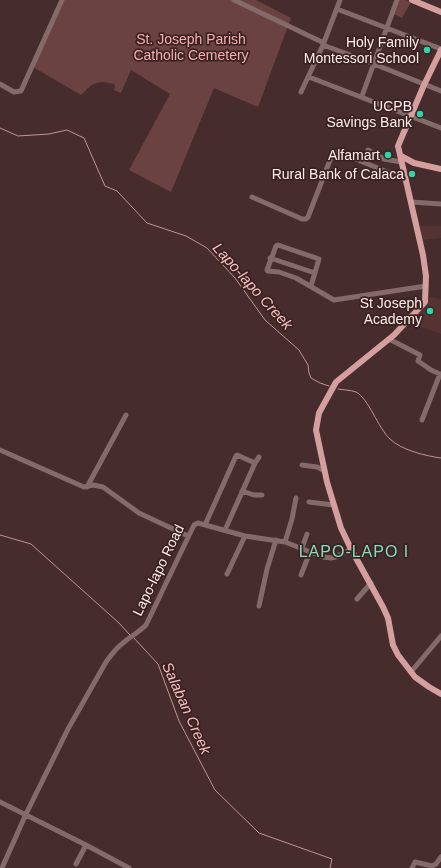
<svg xmlns="http://www.w3.org/2000/svg" width="441" height="868" font-family="Helvetica,sans-serif">
<style>
.built{fill:#543332}
.green{fill:#6b4242}
.lines{fill:none;stroke-linecap:round;stroke-linejoin:round}
.stream{stroke:#c19392;stroke-width:1}
.minor{stroke:#856a6a;stroke-width:5}
.major{stroke:#d49f9e;stroke-width:6}
.poi-dot{fill:#31d4a9;stroke:#3b2222;stroke-width:1.5}
.labels{text-anchor:middle;dominant-baseline:central;stroke-width:3.5;stroke-linejoin:round;paint-order:stroke}
.park-label{font-size:14px;fill:#f5aead;stroke:#3b2222}
.poi-label{font-size:14px;fill:#ffedec;stroke:#3b2222;text-anchor:end}
.street-label{font-size:14px;fill:#ffedec;stroke:#3b2222}
.water-label{font-size:15px;font-style:italic;fill:#f5bebd;stroke:#3b2222}
.quarter-label{font-size:16px;letter-spacing:1px;fill:#82debf;stroke:#3b2222}
</style>
<rect width="100%" height="100%" fill="#462c2c"/>
<path class="built" d="M420,226H441V238L423,240Z
M430,297L441,299V334L410,323Z"/>
<path class="green" d="M63,0H256L291,18L258,107L214,88L171,192L129,170L170,94L131,70L121,93L114,90L115,86L114,84C96,80 93,83 81,95L33,67Z
M399,0H406L411,2L402,18L394,14Z"/>
<g class="lines">
<path class="stream" d="M0,128L18,136L49,134L67,130L84,138L105,186L117,191L147,223L186,236L207,248L235,278L265,320L299,350L308,365L309,373L311,378L320,383L329,386
M338,389C343,390 351,390 356,392C369,399 378,428 390,439C401,450 426,456 441,458
M0,535L31,544L119,623L130,635
M133,637L158,664L179,721L215,790L259,833L332,859L330,868"/>
<path class="minor" d="M234,0L324,43
M337,9L441,49
M323,45L374,64L441,91
M309,77L441,128
M0,84L14,92L21,91L62,0
M301,92L323,45L340,0
M362,96L397,0
M368,150L384,159L401,162
M252,197L302,219H306L308,217L332,155L338,152L405,179
M411,202L441,204
M270,258L315,273
M311,286L319,259L278,245L276,246L267,270L268,271L279,272L296,278L334,300L426,286
M389,339L420,355L418,361L431,370L440,374L422,420
M0,450L84,487L93,485L103,487L139,513L188,536
M255,463L259,457
M302,465L317,467L325,471
M87,487L126,415
M242,491L254,495H262
M309,502L333,505
M205,525L236,456L237,455L255,463L225,530
M285,542L292,519L296,498
M302,548L307,534
M227,574L245,536
M301,575L310,552
M357,599L371,583
M259,606L267,569L276,540
M411,672L441,636
M0,802L86,845L129,868
M76,864L86,845
M2,868L26,814L68,729L106,662C111,655 116,648 123,643C130,637 139,632 146,625L194,525L198,523L245,536L285,542L323,557L331,558L336,557L351,549
M412,868L415,862L432,866L436,864L441,857"/>
<path class="major" d="M412,0L441,12
M441,50L424,85L398,146L423,255L426,276L425,302L394,335L336,382L319,413L316,430L327,482L341,528L351,549L383,607L388,618L393,645L398,655L415,677L429,687L441,694
M401,156L414,163L441,169"/>
</g>
<g class="poi-dot">
<circle cx="427" cy="50" r="4"/>
<circle cx="420" cy="114" r="4"/>
<circle cx="388" cy="155" r="4"/>
<circle cx="412" cy="174" r="4"/>
<circle cx="430" cy="311" r="4"/>
</g>
<g class="labels">
<g class="park-label">
<text x="191" y="39">St. Joseph Parish<tspan x="191" dy="16">Catholic Cemetery</tspan></text>
</g>
<g class="poi-label">
<text x="419" y="42">Holy Family<tspan x="419" dy="16">Montessori School</tspan></text>
<text x="412" y="106">UCPB<tspan x="412" dy="16">Savings Bank</tspan></text>
<text x="380" y="155">Alfamart</text>
<text x="404" y="174">Rural Bank of Calaca</text>
<text x="422" y="303">St Joseph<tspan x="422" dy="16">Academy</tspan></text>
</g>
<g class="street-label">
<text transform="translate(158 570) rotate(-64)">Lapo-lapo Road</text>
</g>
<g class="water-label">
<text transform="translate(253 286) rotate(48)">Lapo-lapo Creek</text>
<text transform="translate(187 708) rotate(66)">Salaban Creek</text>
</g>
<g class="quarter-label">
<text x="354" y="551">LAPO-LAPO I</text>
</g>
</g>
</svg>
